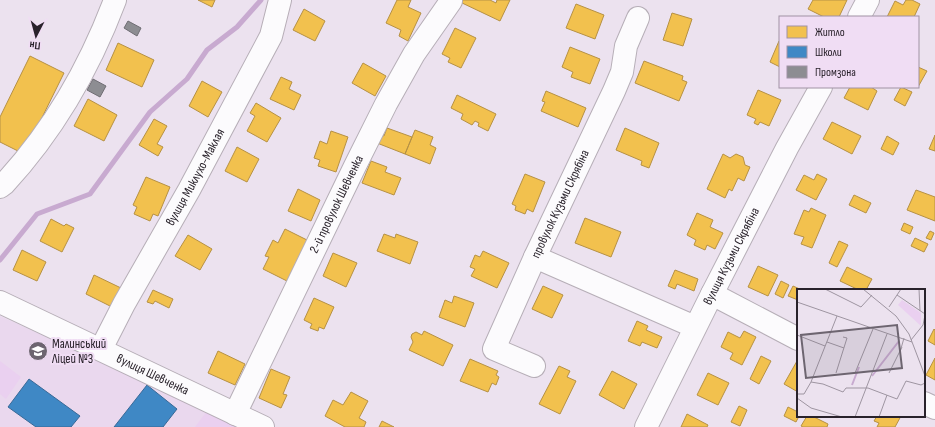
<svg xmlns="http://www.w3.org/2000/svg" width="935" height="427" font-family="'Sofia Sans Condensed',sans-serif">
<style>
.built{fill:#ead8ee}
.green{fill:#ead0f0}
.homes{fill:#f2c14e;stroke:#b69144}
.schools{fill:#3f88c5;stroke:#386997}
.industry{fill:#8d8d92;stroke:#6f6d73}
.lines{fill:none;stroke-linecap:round;stroke-linejoin:round}
.stream{stroke:#c8aad0;stroke-width:5}
.minor-casing{stroke:#b6aeb7;stroke-width:24}
.minor{stroke:#fcfbfd;stroke-width:22}
.labels{text-anchor:middle;dominant-baseline:central;stroke-width:4;stroke-linejoin:round;paint-order:stroke}
.street-label{font-size:13px;fill:#29222b;stroke:#f0ddf4}
.poi-label{font-size:13px;fill:#29222b;stroke:#f0ddf4;text-anchor:start}
.inset-river{fill:none;stroke:#c8aad0;stroke-width:2}
.inset-road{fill:none;stroke:#9e95a1;stroke-width:1}
.view{fill:#6d6570;fill-opacity:0.15;stroke:#6d6570;stroke-width:2}
.inset-edge{fill:none;stroke:#29222b;stroke-width:2}
</style>
<rect width="100%" height="100%" fill="#ece2ef"/>
<path class="built" d="M0,316L153,385L241,427H0Z"/>
<path class="green" d="M0,361L21,377L6,399L0,394Z
M207,411L241,427H195Z"/>
<path class="homes" d="M198,0H215L212,7Z
M397,0H411L408,7L421,13L408,41L399,36L401,30L386,23Z
M461,0H490L496,3L497,0H510L500,21L460,2Z
M813,0H847L839,17H824L808,9Z
M906,0H912L920,4L914,17H887L895,1L903,5Z
M576,4L604,15L595,39L566,28Z
M304,9L325,21L315,41L293,30Z
M672,13L692,19L683,46L663,40Z
M455,28L476,38L461,68L448,62L450,58L442,54Z
M779,41L780,42V67L770,62Z
M118,43L154,60L142,87L106,70Z
M570,47L600,59L590,84L571,77L573,72L562,67Z
M30,56L64,73L24,154L0,142V117Z
M644,61L683,76L682,80L687,82L679,101L635,83Z
M363,63L386,76L375,96L352,83Z
M918,67L927,71L918,87Z
M281,77L292,82L289,89L301,95L294,110L270,99Z
M202,81L222,92L208,117L189,106Z
M850,87H871L877,91L868,110L844,98Z
M901,87L912,92L905,106L894,100Z
M758,90L781,100L769,126L760,122L758,125L754,123L756,119L747,115Z
M546,91L586,108L578,127L541,111L545,102L542,101Z
M457,95L496,114L488,131L478,126L479,123L475,121L472,125L461,119L463,114L451,108Z
M88,99L117,115L104,141L74,126Z
M256,103L281,118L267,142L247,131L255,116L250,113Z
M154,119L167,126L157,144L163,147L158,156L139,145Z
M832,122L861,136L852,154L823,139Z
M387,128L412,137L405,154L377,143L380,134L384,136Z
M625,128L659,143L649,168L641,165L642,161L616,150Z
M415,130L433,137L430,145L436,148L430,164L405,154Z
M331,131L348,137L336,172L318,166L320,160L314,158L320,141L327,144Z
M935,135V151L929,149Z
M887,136L899,143L893,155L881,149Z
M237,147L259,159L247,182L225,171Z
M723,154L730,158L736,154L743,157L745,165L750,167L744,181L738,178L732,191L729,189L725,198L707,189Z
M371,161L387,167L385,172L401,178L394,195L362,183Z
M525,174L545,182L533,212L527,209L525,214L515,210L516,206L512,204Z
M817,174L827,179L816,200L796,190L804,175L814,180Z
M146,177L170,187L158,216L153,214L150,221L134,214L137,207L133,205Z
M298,189L320,200L311,221L288,211Z
M916,190L935,197V221L907,210Z
M854,195L871,203L866,213L849,205Z
M811,208L826,215L812,248L801,244L804,237L794,234L804,210L809,212Z
M697,213L713,220L710,227L723,233L715,249L707,245L705,250L694,245L696,240L687,235Z
M585,218L621,232L611,257L575,243Z
M51,219L64,226L66,224L74,228L62,252L40,241Z
M904,223L913,227L910,234L901,230Z
M285,229L311,242L287,281L263,269L269,257L265,256L273,240L278,243Z
M930,231L934,233L931,240L926,238Z
M384,234L395,238L396,234L418,242L410,264L377,251Z
M188,235L212,249L200,270L175,256Z
M915,238L928,244L924,252L911,246Z
M839,241L848,245L837,267L829,263Z
M22,250L46,262L37,281L13,270Z
M483,251L509,263L497,288L471,276L475,269L470,267L475,255L480,257Z
M333,253L357,263L346,287L323,276Z
M758,266L778,275L768,296L748,287Z
M847,267L872,279L866,290H859L840,281Z
M675,270L698,279L694,291L677,284L675,289L668,286Z
M94,275L121,288L112,307L86,294Z
M781,281L789,285L783,298L775,294Z
M543,286L563,295L552,318L532,309Z
M793,286L802,290H798V300L788,296Z
M153,290L173,299L169,308L155,301L153,304L147,302Z
M454,296L474,303L465,327L439,317L445,300L452,303Z
M314,298L334,307L324,329L319,327L318,331L310,328L312,324L304,320Z
M637,321L648,326L646,330L662,337L657,348L642,342L640,346L628,341Z
M934,329L935,330V345L928,341Z
M424,331L453,345L443,366L409,350L413,342L411,337L412,334L416,332L422,335Z
M744,331L756,337L742,365L730,359L733,353L721,347L728,332L740,338Z
M218,351L245,364L235,385L208,373Z
M761,356L771,361L759,384L750,379Z
M935,358V380L926,375Z
M470,359L498,371L496,375L499,377L496,385L492,383L488,392L460,381Z
M797,361L798,362V392L784,384Z
M559,366L570,371L567,377L576,381L560,414L539,404Z
M271,369L290,377L283,394L287,395L281,408L259,398Z
M612,371L637,384L624,409L599,395Z
M708,373L729,383L718,405L697,395Z
M351,392L368,401L359,418L366,422L364,427H345L325,416L333,400L343,405Z
M739,406L747,410L740,426L731,422Z
M788,407L798,412L799,416L796,422L784,416Z
M687,414L708,425L707,427H681Z
M807,416H812L828,424L827,427H803L801,426Z
M877,416H901L895,427H877L879,423L874,421Z
M382,421L394,427H379Z"/>
<path class="schools" d="M29,379L80,416L71,427H36L8,407Z
M147,385L177,409L163,427H114Z"/>
<path class="industry" d="M128,21L141,28L137,36L124,28Z
M93,79L106,86L100,97L87,90Z"/>
<g class="lines">
<path class="stream" d="M0,260L37,214L90,194L150,112L187,79L207,50L237,27L261,0"/>
<defs>
<g id="minor">
<path d="M859,17L868,0"/>
<path d="M0,187L4,184C54,130 89,69 115,0"/>
<path d="M535,257L695,327"/>
<path d="M712,294L798,339"/>
<path id="s1" d="M0,302L263,427"/>
<path id="s2" d="M101,349L124,304L189,190L271,36L280,0"/>
<path id="s3" d="M534,366L494,349L535,257L614,91L622,72L626,46L638,18"/>
<path d="M924,403L935,408"/>
<path id="s4" d="M235,414L355,166L386,104L414,54L451,1"/>
<path id="s5" d="M646,427L712,294L787,148L821,87"/>
</g>
</defs>
<use href="#minor" class="minor-casing"/>
<use href="#minor" class="minor"/>
</g>
<defs>
<symbol id="school-disc" viewBox="-11 -11 22 22"><circle r="9.5" fill="#6d6570" stroke="#f0ddf4"/><path d="M0-5L7-2L0 1L-7-2ZM-4 1L0 2.5L4 1V4Q0 6-4 4Z" fill="#fff"/></symbol>
</defs>
<g fill-rule="evenodd">
<use href="#school-disc" x="27" y="340" width="22" height="22"/>
</g>
<g class="labels">
<g class="street-label">
<text stroke="none"><textPath href="#s2" startOffset="196">вулиця Миклухо-Маклая</textPath></text>
<text stroke="none"><textPath href="#s4" startOffset="233">2-й провулок Шевченка</textPath></text>
<text stroke="none"><textPath href="#s3" startOffset="203">провулок Кузьми Скрябіна</textPath></text>
<text stroke="none"><textPath href="#s5" startOffset="191">вулиця Кузьми Скрябіна</textPath></text>
<text stroke="none"><textPath href="#s1" startOffset="169">вулиця Шевченка</textPath></text>
</g>
<g class="poi-label">
<text x="52" y="344">Малинський<tspan x="52" dy="15">Ліцей №3</tspan></text>
</g>
</g>
<g transform="translate(797 289)">
<rect width="128" height="128" fill="#ece2ef"/>
<path d="M105,11L124,24V37L101,16Z" fill="#ead0f0"/>
<path class="inset-river" d="M75,87L102,52M55,96L62,78"/>
<path class="inset-road" d="M28,0L64,18L75,6M66,0L99,27L112,45L128,87M122,0L123,22M100,6L128,25M0,13L115,53M92,18L104,0M0,46L28,57M114,51L126,36L128,26M30,53L47,59M103,63L107,49M39,84L50,49L46,48M58,84L76,40M92,84L105,58M14,93L40,27M0,105H7L14,93L26,95L46,103L49,99H71L100,110L109,92L124,96L128,94M0,109L14,119L45,128M58,128L90,45M82,128L90,106"/>
<path class="view" d="M100,36L105,79L9,89L4,46Z"/>
<rect width="128" height="128" class="inset-edge"/>
</g>
<rect x="779" y="16" width="140" height="72" fill="#f0ddf4" stroke="#a092a4"/>
<rect x="787" y="26" width="20" height="12" fill="#f2c14e" stroke="#a092a4"/>
<text x="815" y="36" font-size="12" fill="#29222b">Житло</text>
<rect x="787" y="46" width="20" height="12" fill="#3f88c5" stroke="#a092a4"/>
<text x="815" y="56" font-size="12" fill="#29222b">Школи</text>
<rect x="787" y="66" width="20" height="12" fill="#8d8d92" stroke="#a092a4"/>
<text x="815" y="76" font-size="12" fill="#29222b">Промзона</text>
<g transform="translate(36 36) rotate(186)" stroke="#f0ddf4" stroke-width="3" paint-order="stroke">
<path d="M0-3L7 15L0 10L-7 15Z" fill="#29222b"/>
<text y="-6" font-size="11" font-weight="bold" text-anchor="middle" fill="#29222b">Пн</text>
</g>
</svg>
